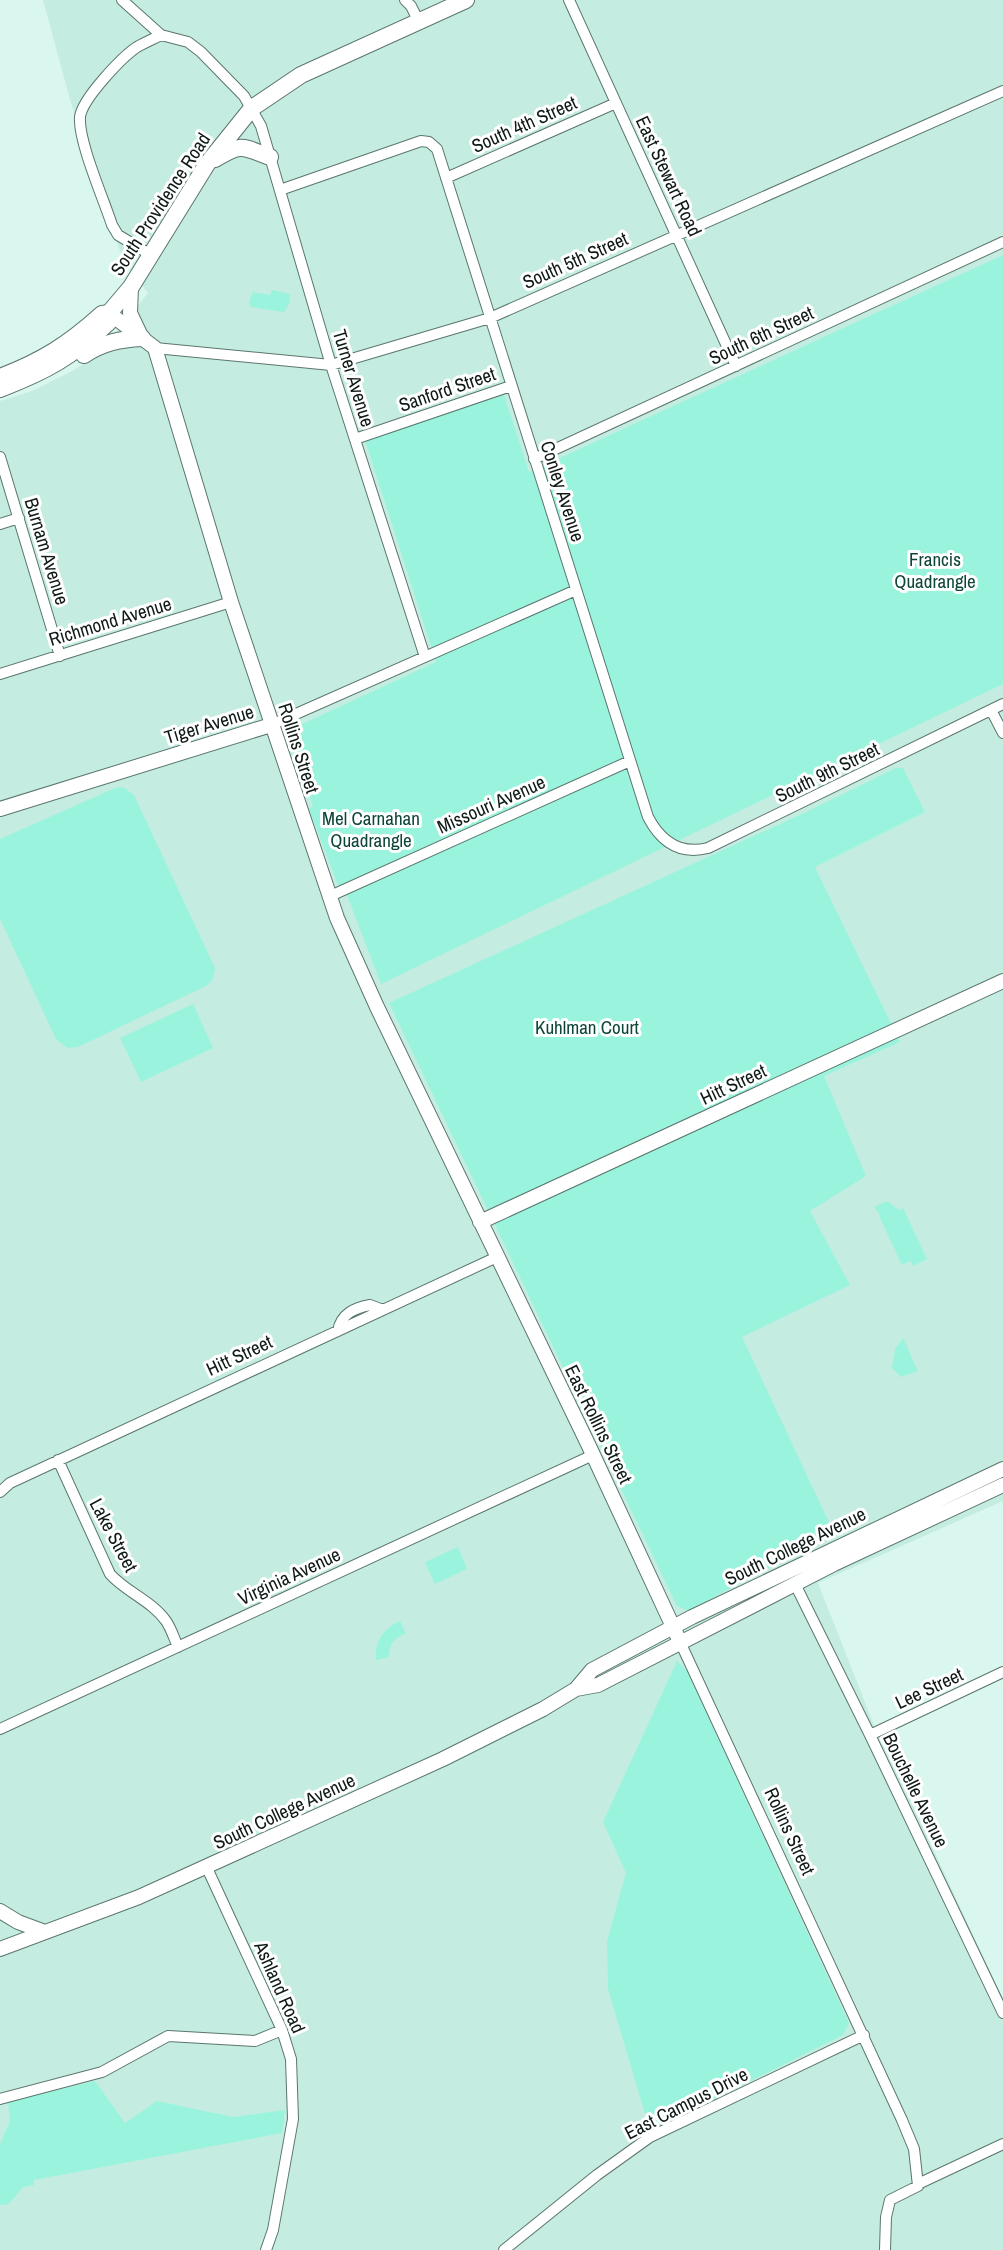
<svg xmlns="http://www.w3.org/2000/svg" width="1003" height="2250" font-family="'Archivo Narrow',sans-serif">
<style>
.built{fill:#c5ece1}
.green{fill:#9af4dd}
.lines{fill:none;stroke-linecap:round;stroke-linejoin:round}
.street-casing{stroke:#5b766e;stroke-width:12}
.secondary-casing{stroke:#5b766e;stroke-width:16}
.primary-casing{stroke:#5b766e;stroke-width:18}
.street{stroke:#fff;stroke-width:10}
.secondary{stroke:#fff;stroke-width:14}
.primary{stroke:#fff;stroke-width:16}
.labels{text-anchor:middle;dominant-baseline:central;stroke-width:6;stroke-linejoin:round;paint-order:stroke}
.street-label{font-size:19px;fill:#0f1a17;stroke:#fff}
.park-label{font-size:19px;fill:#0e453a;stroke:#fff}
</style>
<rect width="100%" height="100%" fill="#d9f7ee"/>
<path class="built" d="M43,0H1003V1501L818,1583L879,1738L899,1776L1003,1999V2250H0V401L32,391L74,370L98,354L148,293L124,263L71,103Z"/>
<path class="green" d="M1003,255V684L381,984L345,890L340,891L337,882L309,809L313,806L285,732L436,662L365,440L504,395L529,472Z
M272,290L290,294L289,304L284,312L251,307L249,301L253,292L270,295Z
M896,768H903L925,812L815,867L900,1042L824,1076L866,1176L810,1211L850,1285L742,1337L834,1533L688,1611L677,1606L389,1003L806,812Z
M123,787L134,795L215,968C214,976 213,981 206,986L78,1047L67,1048L56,1039L0,919V839L115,788Z
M193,1004L213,1048L141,1082L120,1038Z
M887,1201L899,1210L903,1208L927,1259L913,1266L911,1261L902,1265L879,1216L880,1215L874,1207Z
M903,1338C909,1349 912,1360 918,1371L901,1377L892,1368L895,1349Z
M458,1547L467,1569L435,1584L425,1562Z
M400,1621L406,1634C394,1637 389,1645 389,1657L376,1660C374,1642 384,1628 400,1621Z
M677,1661L687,1671L849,2023L843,2035L650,2131L608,1989L607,1941L626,1873L603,1822Z
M95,2081L125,2123L157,2101L233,2117L285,2110L282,2133L34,2180V2185L23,2187L9,2204L0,2205V2144L10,2121L8,2102Z"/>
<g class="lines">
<defs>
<path id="street" d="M122,0L161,35L188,42L201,52L244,96L261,126L331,365L425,657
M405,0L411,6L418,20
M569,0L736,366
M446,178L616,103
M280,190L421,141L429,142L437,149L648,817C661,842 680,855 708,848L1003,704
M151,255L118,235L112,225C104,200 78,141 80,117C82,99 122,57 137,47C144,43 153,39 161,35
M155,348L331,365L490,318L1003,91
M355,439L511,386
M0,457L60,656
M534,459L1003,242
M0,524L19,518
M0,674L231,602
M991,710L1003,733
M271,725L576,590
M328,897L630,761
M338,1331C341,1314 354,1308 370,1305L383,1310
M58,1460L110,1574C126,1592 152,1601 166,1621C171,1628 174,1638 178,1647
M0,1492L10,1483L497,1257
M795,1584L870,1735L1003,2013
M681,1644L902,2120L914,2149L918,2186L890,2200L886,2217L885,2250
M0,1729L593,1455
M870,1735L1003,1672
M207,1868L282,2030L291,2059L293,2119L273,2230L266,2250
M0,2099L102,2072L168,2036L255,2041L282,2030
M918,2184L1003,2144
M504,2250L597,2175L650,2137L864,2035"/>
<path id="secondary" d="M131,287L130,313L140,334
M109,313L155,348L231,602L337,918L377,1007L588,1444L681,1644
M0,809L271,725
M480,1222L1003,981
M576,1689L598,1685L834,1564L1003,1485
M0,1911L18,1922L45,1932
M0,1949L139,1897L443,1759L543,1709L576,1689L592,1670L692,1617L1003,1469"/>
<path id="primary" d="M215,159C243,142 242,147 270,157
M84,355C102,343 120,339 142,338
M0,377C42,361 69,344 102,314L109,313L131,287L207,164L252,108L301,75L466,0
M0,389C47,371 72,357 109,322"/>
</defs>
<use href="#street" class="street-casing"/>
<use href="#secondary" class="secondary-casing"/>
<use href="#primary" class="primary-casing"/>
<use href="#street" class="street"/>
<use href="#secondary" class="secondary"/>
<use href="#primary" class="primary"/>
</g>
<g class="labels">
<g class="street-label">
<text transform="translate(524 124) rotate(-24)">South 4th Street</text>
<text transform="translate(669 176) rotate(65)">East Stewart Road</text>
<text transform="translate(160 204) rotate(-57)">South Providence Road</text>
<text transform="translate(575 260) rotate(-24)">South 5th Street</text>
<text transform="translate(761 335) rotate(-25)">South 6th Street</text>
<text transform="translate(354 378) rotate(73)">Turner Avenue</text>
<text transform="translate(447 389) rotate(-19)">Sanford Street</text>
<text transform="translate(563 491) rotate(72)">Conley Avenue</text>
<text transform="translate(47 551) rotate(73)">Burnam Avenue</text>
<text transform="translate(110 621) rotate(-17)">Richmond Avenue</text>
<text transform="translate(209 724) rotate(-17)">Tiger Avenue</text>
<text transform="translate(299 748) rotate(72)">Rollins Street</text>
<text transform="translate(827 772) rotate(-26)">South 9th Street</text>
<text transform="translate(491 804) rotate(-24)">Missouri Avenue</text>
<text transform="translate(733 1084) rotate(-25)">Hitt Street</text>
<text transform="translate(239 1355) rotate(-25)">Hitt Street</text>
<text transform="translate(599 1424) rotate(64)">East Rollins Street</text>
<text transform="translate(114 1535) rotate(62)">Lake Street</text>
<text transform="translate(795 1546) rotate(-26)">South College Avenue</text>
<text transform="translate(289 1576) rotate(-25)">Virginia Avenue</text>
<text transform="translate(929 1688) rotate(-25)">Lee Street</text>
<text transform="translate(916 1790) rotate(64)">Bouchelle Avenue</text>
<text transform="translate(284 1811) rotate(-25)">South College Avenue</text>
<text transform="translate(790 1831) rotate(65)">Rollins Street</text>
<text transform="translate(280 1987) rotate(66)">Ashland Road</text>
<text transform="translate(686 2103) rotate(-27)">East Campus Drive</text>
</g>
<g class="park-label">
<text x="935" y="559">Francis<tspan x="935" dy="22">Quadrangle</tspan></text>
<text x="371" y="818">Mel Carnahan<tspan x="371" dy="22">Quadrangle</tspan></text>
<text x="587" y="1027">Kuhlman Court</text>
</g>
</g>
</svg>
